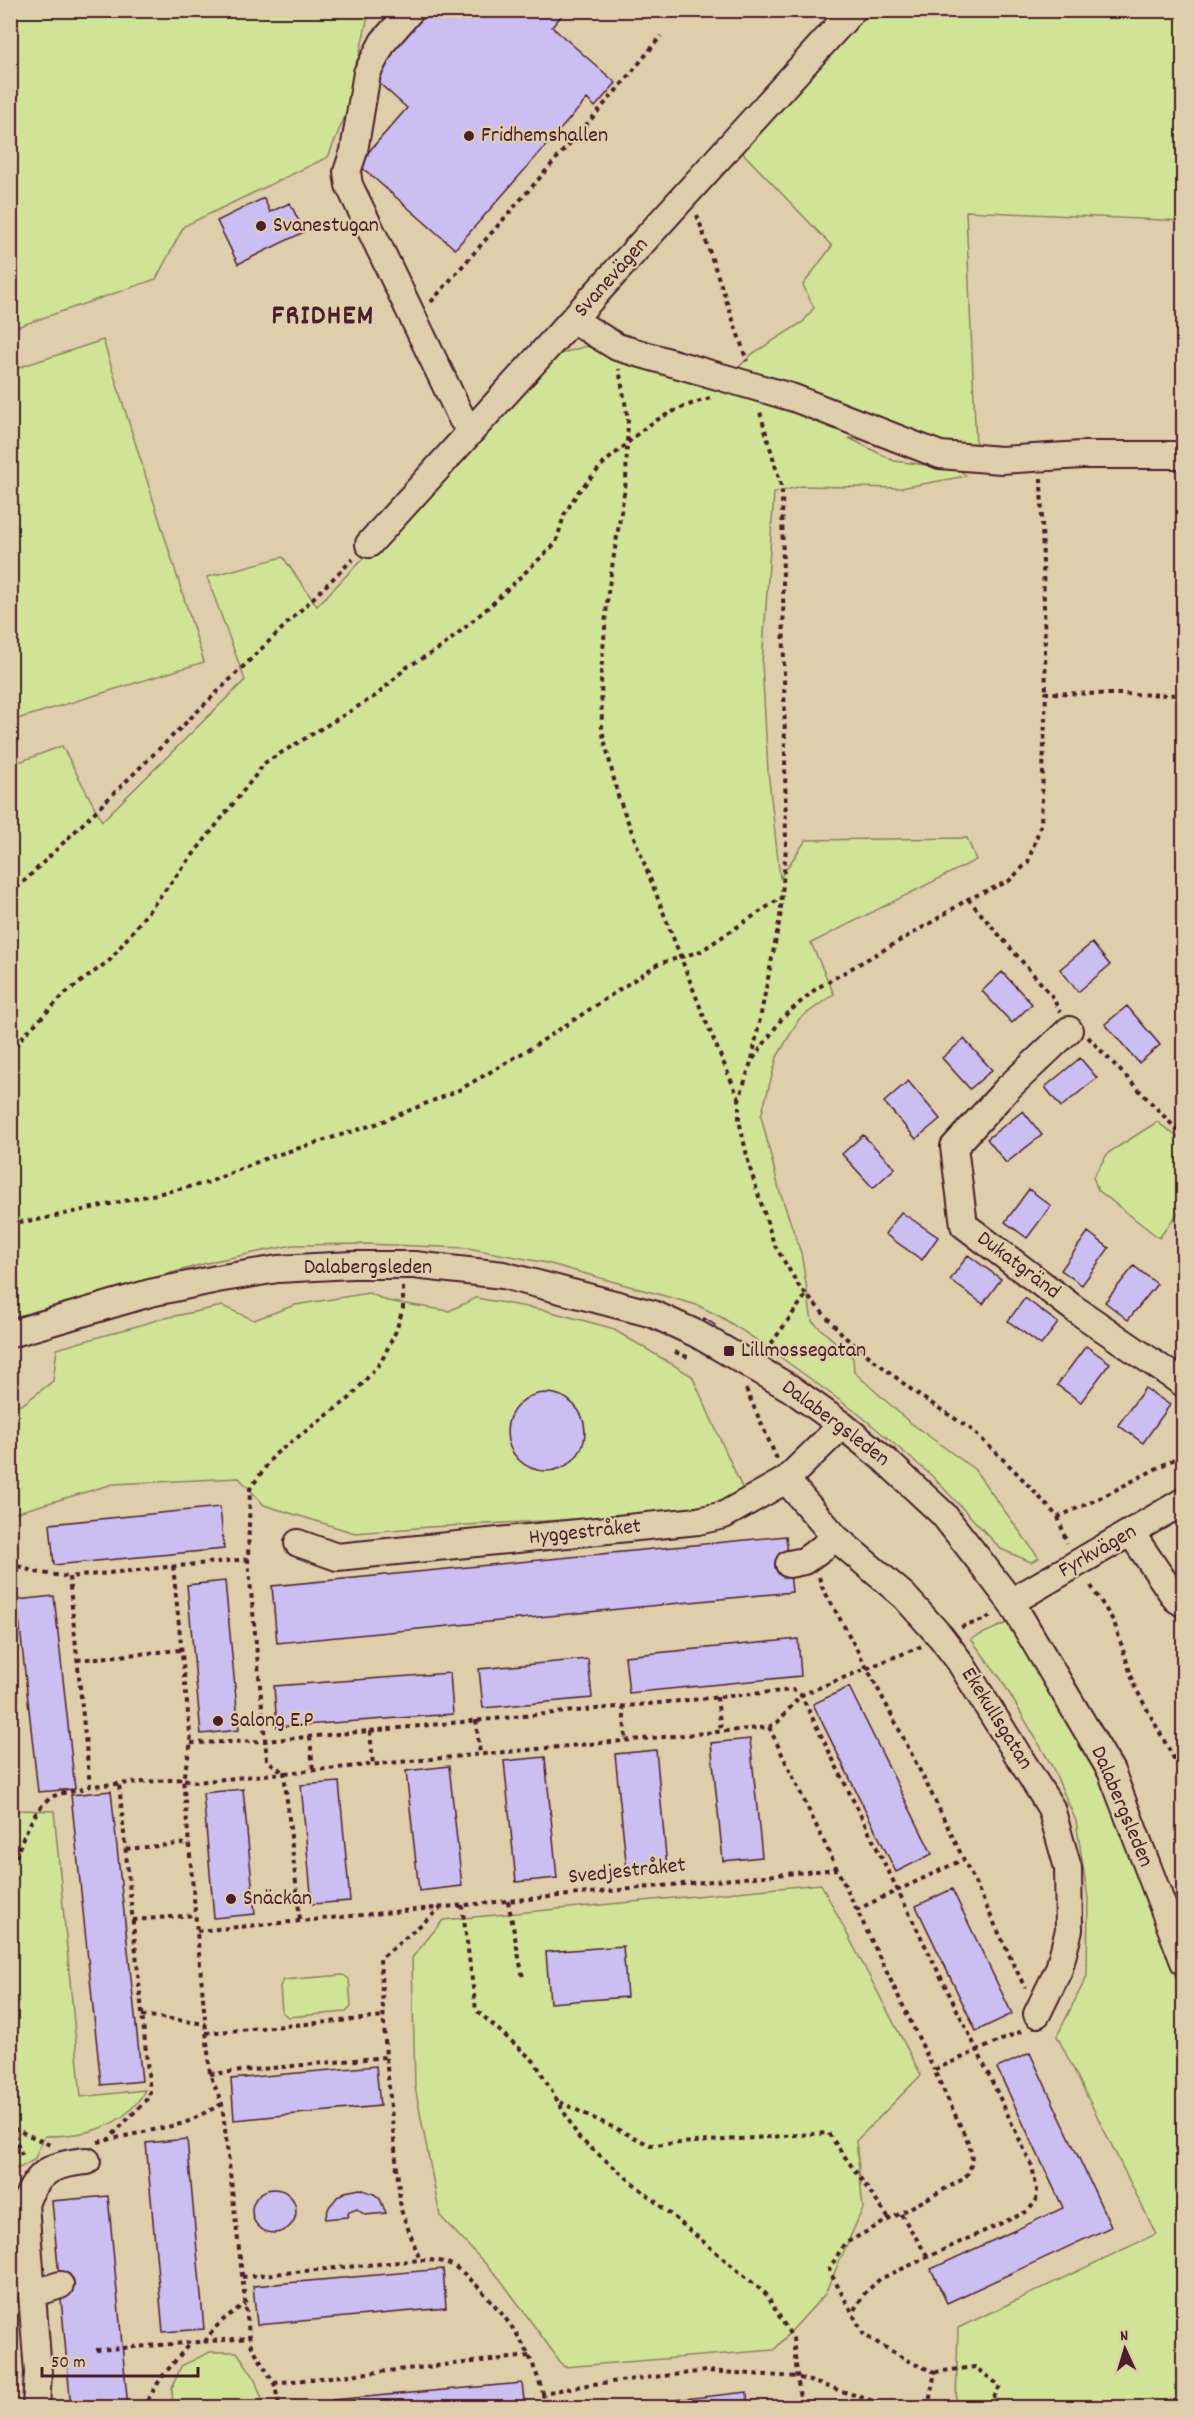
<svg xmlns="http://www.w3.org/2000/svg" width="1194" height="2418" font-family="Dekko,sans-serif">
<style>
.green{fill:#d0e397;stroke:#8d8161;stroke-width:1.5}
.building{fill:#cbbef0;stroke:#4a1f2b;stroke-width:1.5}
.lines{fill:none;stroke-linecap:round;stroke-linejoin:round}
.minor-casing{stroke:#4a1f2b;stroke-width:30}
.path{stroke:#4a1f2b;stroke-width:4;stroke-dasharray:4.5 4.5;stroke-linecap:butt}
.minor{stroke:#dfceab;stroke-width:26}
.poi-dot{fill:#4a1f2b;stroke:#dfceab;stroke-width:2}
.labels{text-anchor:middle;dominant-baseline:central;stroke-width:4.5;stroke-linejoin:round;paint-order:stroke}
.poi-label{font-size:22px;fill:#4a1f2b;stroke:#dfceab;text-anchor:start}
.street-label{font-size:22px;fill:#4a1f2b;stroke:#dfceab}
.district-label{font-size:28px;font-weight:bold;letter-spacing:1.5px;fill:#4a1f2b;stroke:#dfceab}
</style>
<rect width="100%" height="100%" fill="#dfceab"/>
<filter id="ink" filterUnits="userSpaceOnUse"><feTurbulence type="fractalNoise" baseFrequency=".0167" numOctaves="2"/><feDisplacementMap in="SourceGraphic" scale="12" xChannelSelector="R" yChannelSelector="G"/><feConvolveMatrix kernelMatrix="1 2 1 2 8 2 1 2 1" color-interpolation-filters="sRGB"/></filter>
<g filter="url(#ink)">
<path class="green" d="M10,11H374L367,20L347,111L328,157L184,226L156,279L11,329Z
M869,11H1183V221L966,211L976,448L849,438L894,461L959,469L966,476L901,488L802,486L774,493L762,663L768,771L780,878L806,840L967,838L976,860L811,943L834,994L799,1019L777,1057L761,1116L779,1189L801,1253L812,1321L853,1358L854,1372L908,1421L974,1469L1039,1558L1031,1562L1001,1549L932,1476L860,1415L757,1340L721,1317L697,1305L547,1263L468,1248L366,1244L293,1245L214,1261L11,1318V765L62,746L102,821L245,680L207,577L283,557L317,606L560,354L586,346L610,355L735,371L752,354L803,322L814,308L803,285L832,246L741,151Z
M103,340L204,662L11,721V370Z
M1157,1122L1183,1141V1206L1159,1238L1098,1190L1093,1177L1108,1153Z
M369,1293L387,1301L449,1311L476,1298L544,1310L611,1328L692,1376L743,1490L724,1502L638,1516L429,1527L355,1533L264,1505L239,1478L113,1484L11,1514V1405H22L53,1381L57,1349L161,1319L222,1306L254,1320L295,1305Z
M1011,1621L1105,1780L1183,1997V2407L956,2408L958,2328L1156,2234L1057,2036L1087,1976L1088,1898L1076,1821L1052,1766L1001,1679L971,1639Z
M11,1753L17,1810L54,1811L81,2097L145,2090C125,2128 85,2136 45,2136L34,2160L17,2169L10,2154Z
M821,1884L921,2075L856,2141L863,2208L825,2294L774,2350L564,2367L500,2279L440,2216L415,2087L412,1958L443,1920Z
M343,1975L349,1979L351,2007L346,2012L288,2017L282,2012L280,1986L284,1980Z
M210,2352H237L254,2377L265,2407H173L172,2388L181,2366Z"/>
<path class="building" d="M426,10H566L552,27L616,83L595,107L587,99L455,249L358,164L407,108L370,75Z
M264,198L270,212L290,203L304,232L238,264L217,221Z
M1092,943L1110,965L1078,992L1060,969Z
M1002,972L1032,1004L1012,1023L982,991Z
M1127,1006L1160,1045L1139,1063L1105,1024Z
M964,1039L992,1070L970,1089L942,1058Z
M1080,1058L1097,1078L1061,1107L1045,1087Z
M908,1081L940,1119L916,1139L884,1102Z
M1023,1111L1042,1135L1006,1163L987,1139Z
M863,1135L895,1168L873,1188L842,1154Z
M1029,1189L1051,1206L1027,1238L1005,1222Z
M901,1212L938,1237L922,1260L885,1234Z
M1088,1232L1109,1248L1082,1285L1061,1270Z
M968,1255L1001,1279L983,1304L950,1280Z
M1134,1266L1157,1284L1128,1320L1105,1302Z
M1025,1298L1058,1323L1041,1345L1008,1321Z
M704,1318L715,1325L713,1329L701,1323Z
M1086,1346L1110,1363L1081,1402L1057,1385Z
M1145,1388L1170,1405L1143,1443L1118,1425Z
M507 1432a39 39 0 1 1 78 0a39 39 0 1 1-78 0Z
M220,1507L224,1549L54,1565L50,1524Z
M786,1536L792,1592L277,1643L272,1586Z
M225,1581L239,1730L201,1734L187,1585Z
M54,1596L75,1789L38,1792L17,1600Z
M798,1639L801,1676L629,1693L625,1656Z
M588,1659L592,1698L483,1708L479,1669Z
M450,1673L453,1714L277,1727L274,1686Z
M849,1687L932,1854L896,1872L813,1704Z
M750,1739L762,1857L723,1861L711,1743Z
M656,1750L667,1867L627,1871L615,1754Z
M545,1757L557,1878L516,1882L504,1761Z
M449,1766L462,1886L419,1891L406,1771Z
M339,1782L350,1901L312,1904L301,1785Z
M243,1789L255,1914L214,1918L203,1793Z
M111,1791L142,2081L101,2085L71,1795Z
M952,1889L1012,2014L976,2031L916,1906Z
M623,1946L627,1997L550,2003L546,1952Z
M1030,2053L1111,2227L947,2303L931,2269L1063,2208L997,2068Z
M376,2066L380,2106L234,2120L231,2079Z
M187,2139L204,2329L163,2332L146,2143Z
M360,2189L374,2194L380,2199L386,2213L365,2215L357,2209L349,2212L347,2217L325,2219L329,2207L338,2196L345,2192Z
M252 2211a22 22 0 1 1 44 0a22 22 0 1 1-44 0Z
M108,2196L128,2408H71L52,2201Z
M443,2269L446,2308L257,2325L253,2286Z
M522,2383L525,2408H333L332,2400Z
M747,2392L748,2408H602Z"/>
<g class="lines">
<defs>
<path id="minor" d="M411,10L383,42L367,73L354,151L347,172L349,185L462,419L473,429
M573,320L617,347L794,398L940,455L1001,460L1082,455H1184
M369,544L853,10
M1069,1030L1008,1088L954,1147L964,1225L1072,1307L1184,1384
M10,1334L150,1293L217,1279L278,1269L352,1265H414L503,1275L653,1314L697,1334L790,1388L842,1425L885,1460L943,1514L979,1560L1011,1602L1111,1771L1184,1962
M786,1480L836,1538L904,1596L941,1637L960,1662L1051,1808L1068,1868L1069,1930L1059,1969L1037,2014
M1131,1533L1176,1599L1184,1604
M298,1543L337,1557L698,1521L724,1515L786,1480L842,1425
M789,1564L804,1561L836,1538
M1011,1602L1184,1501
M32,2294L60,2285
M36,2408L38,2372L25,2204C37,2171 53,2164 87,2161"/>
</defs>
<use href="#minor" class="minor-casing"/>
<path class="path" d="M697,215L747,361
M431,302L628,77L661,36
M710,398C679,407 649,420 627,444L626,481L608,592L601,674L602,730L618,796L704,1017L739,1099
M1041,478L1046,693
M1184,695L1046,693L1041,824L1028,862L1009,881L968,899L929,924L817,988L783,1017L751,1062L739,1100V1120L749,1165L774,1244L800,1288L846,1338L917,1394L971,1429L1013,1469L1058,1517L1102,1497L1184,1454
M10,895L353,559
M968,899L1052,996L1060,1012
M1088,1037L1181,1134H1184
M10,1053L24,1035L66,993L110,960L266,762L377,695L407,667L442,647L490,606L556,543L564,515L578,492L605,462L627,444L628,419L619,369
M752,1059L780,918L786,847L782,489L760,412
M10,1223L37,1220L207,1183L267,1158L376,1124L459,1090L533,1047L658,964L701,951L782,897
M403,1287V1308L396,1331L381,1362L350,1398L274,1455L250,1489L248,1559L267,1760L284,1773L769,1727L778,1722L801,1695L922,1646
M766,1351L806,1295
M675,1352L690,1358
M746,1389L777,1459
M1058,1517L1067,1543
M248,1559L69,1577L90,1786L183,1779L210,2074L222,2104L250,2343L274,2383L280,2408
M10,1563L35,1572L69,1577
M173,1566L191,1743L183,1779L196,1782L284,1773L300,1920
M819,1577L822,1587C897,1718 961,1853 1025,1988
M1091,1586L1114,1622L1135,1687L1184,1777
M961,1627L984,1620L992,1615
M77,1660L180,1650
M717,1697L721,1731
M623,1706L626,1741
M476,1720L480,1754
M769,1727L837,1869
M370,1731L373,1765
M310,1737L313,1770
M191,1743L265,1741L793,1690L801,1695L978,2052L1032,2166L1037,2190L1036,2201L1028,2211L880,2279L865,2293L852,2313
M126,1849L189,1843
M10,1874C18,1851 31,1808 54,1796C65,1791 79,1792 90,1786
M508,1901L523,1978
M462,1905L476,2010L535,2062L579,2138L766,2294L793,2339L801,2408
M442,1907L380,1959L386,2057L401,2210L420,2260C431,2260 442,2260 452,2265C477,2280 519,2331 530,2358C535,2369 539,2381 543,2393L593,2384L706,2371L797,2377L896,2408
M856,1910L964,1859
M133,1920L196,1915
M197,1931L837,1869L934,2070
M142,2015L206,2024
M206,2033L384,2017
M210,2074L386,2057
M560,2102L650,2145L828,2133L890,2220
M10,2126L23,2157
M13,2128L50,2145
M107,2141L147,2099L150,2092L119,1784
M98,2142L185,2123L222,2104
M901,2214L928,2257
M242,2277L420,2260
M205,2342C216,2324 228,2315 245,2304
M96,2350L249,2338
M935,2372L975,2367L1000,2386L988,2408
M274,2383L530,2356
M543,2393L545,2408
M143,2408L161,2378L190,2343
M928,2408L935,2372L912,2363L864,2335L829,2270L844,2244L965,2178C973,2166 973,2158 969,2144L934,2070L1024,2030"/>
<use href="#minor" class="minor"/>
</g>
</g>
<g class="poi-dot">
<circle cx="469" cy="136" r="6"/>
<circle cx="261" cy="226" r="6"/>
<rect x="723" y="1345" width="12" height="12" rx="3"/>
<circle cx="218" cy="1721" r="6"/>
<circle cx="231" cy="1899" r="6"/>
</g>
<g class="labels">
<g class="poi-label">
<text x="481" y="136">Fridhemshallen</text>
<text x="273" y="226">Svanestugan</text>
<text x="741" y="1351">Lillmossegatan</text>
<text x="230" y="1721">Salong E.P</text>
<text x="243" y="1899">Snäckan</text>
</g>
<g class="street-label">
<text transform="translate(612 278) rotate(-48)">Svanevägen</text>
<text transform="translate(1018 1266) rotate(37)">Dukatgränd</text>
<text x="368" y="1268">Dalabergsleden</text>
<text transform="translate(835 1424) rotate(37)">Dalabergsleden</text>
<text transform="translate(585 1533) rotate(-6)">Hyggestråket</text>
<text transform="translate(1098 1552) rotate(-30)">Fyrkvägen</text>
<text transform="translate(996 1719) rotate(58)">Ekekullsgatan</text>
<text transform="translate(1121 1807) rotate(67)">Dalabergsleden</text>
<text transform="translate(627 1872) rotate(-6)">Svedjestråket</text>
</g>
<g class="district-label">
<text x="323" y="318">FRIDHEM</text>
</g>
</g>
<rect width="1194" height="2418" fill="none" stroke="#dfceab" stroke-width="36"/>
<rect x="18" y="18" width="1158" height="2382" fill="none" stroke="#4a1f2b" stroke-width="2" filter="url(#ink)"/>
<g transform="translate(1125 2349) rotate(356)" stroke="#dfceab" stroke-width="4.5" paint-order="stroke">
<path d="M0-4.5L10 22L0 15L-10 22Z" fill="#4a1f2b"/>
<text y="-9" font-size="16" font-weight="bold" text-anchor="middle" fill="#4a1f2b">N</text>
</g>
<path d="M42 2367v9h156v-9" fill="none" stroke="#4a1f2b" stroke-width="3"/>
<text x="51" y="2367" font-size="18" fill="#4a1f2b" stroke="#dfceab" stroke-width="4.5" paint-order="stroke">50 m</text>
</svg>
